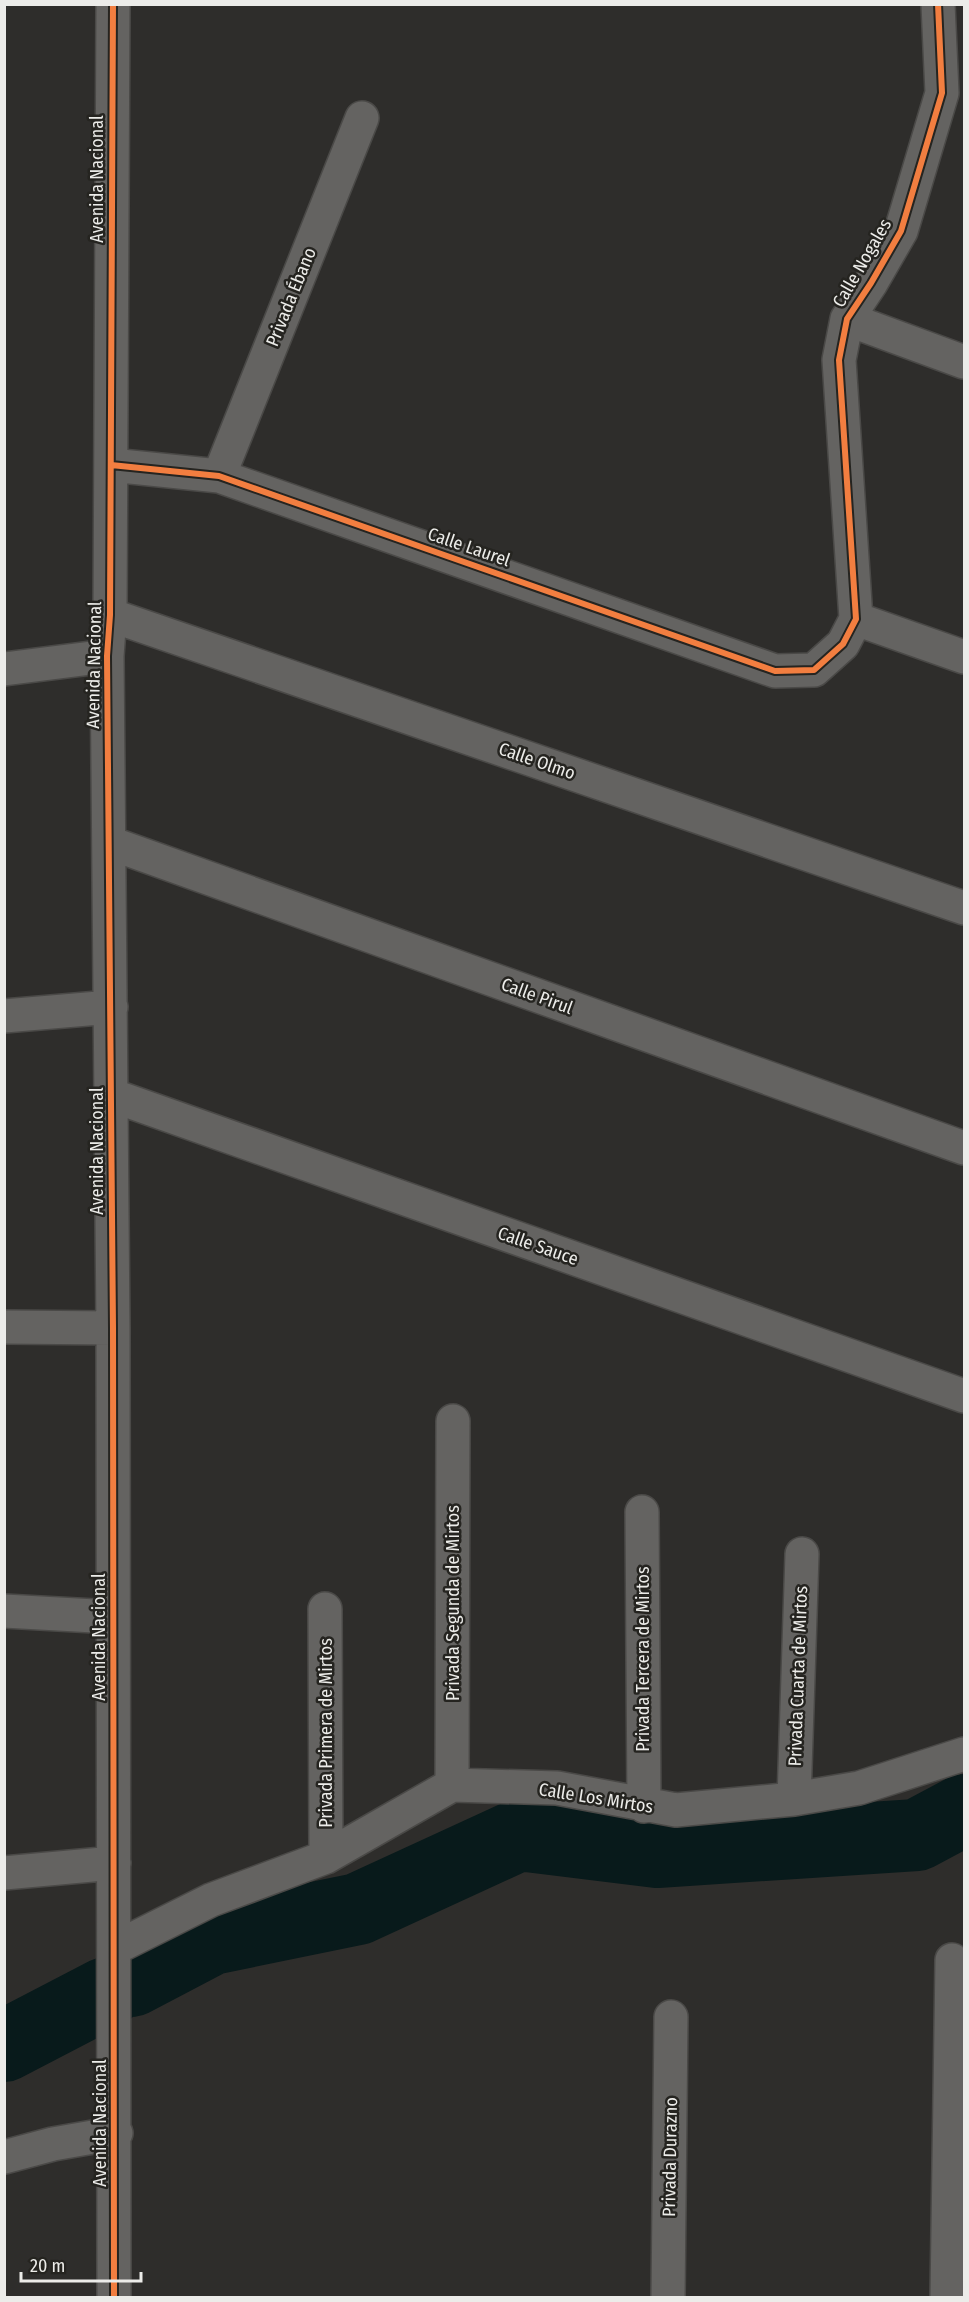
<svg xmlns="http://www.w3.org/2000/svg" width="969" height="2302" font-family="'Fira Sans Condensed',sans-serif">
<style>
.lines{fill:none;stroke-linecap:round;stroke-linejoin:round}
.river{stroke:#081a1b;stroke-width:72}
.street-casing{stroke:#4a4947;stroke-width:36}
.street{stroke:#646361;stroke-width:33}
.cycleway-casing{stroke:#252420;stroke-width:10}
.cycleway{stroke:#f27e40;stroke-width:6}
.labels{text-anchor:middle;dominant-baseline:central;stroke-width:5;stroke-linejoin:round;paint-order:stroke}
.street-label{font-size:18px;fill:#ecece9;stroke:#252420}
</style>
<rect width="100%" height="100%" fill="#2e2d2b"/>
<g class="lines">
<path class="river" d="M132,1981L212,1939L358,1909L519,1835L657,1852L917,1835L964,1810
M4,2046L106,1993"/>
<defs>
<path id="street" d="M113,4L110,615L107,656L113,1328L114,2298
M847,319L964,362
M111,465L219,476L775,671L814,670L843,644L856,619L839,360L847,319L871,283L901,231L942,93L938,4
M219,476L362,118
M110,615L964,908
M856,619L964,657
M4,669L107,656
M110,843L964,1148
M4,1016L111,1007
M111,1095L964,1396
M4,1327L113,1328
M642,1512L644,1806
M325,1609L326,1857
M4,1611L113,1617
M452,1785L453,1421
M794,1799L802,1554
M4,1873L114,1863
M115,1948L211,1900L326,1857L452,1785L557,1788L676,1810L794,1799L859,1788L964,1754
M4,2157L53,2144L116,2133
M668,2298L671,2017
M947,2298L952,1960"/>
</defs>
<use href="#street" class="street-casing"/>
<use href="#street" class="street"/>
<defs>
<path id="cycleway" d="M113,4L110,615L107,656L113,1328L114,2298
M111,465L219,476L775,671L814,670L843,644L856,619L839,360L847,319L871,283L901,231L942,93L938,4"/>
</defs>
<use href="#cycleway" class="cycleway-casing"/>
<use href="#cycleway" class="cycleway"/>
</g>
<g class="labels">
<g class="street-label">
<text transform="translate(97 179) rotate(-90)">Avenida Nacional</text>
<text transform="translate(862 263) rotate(-60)">Calle Nogales</text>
<text transform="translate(291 297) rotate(-68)">Privada Ébano</text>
<text transform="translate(469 547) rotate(19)">Calle Laurel</text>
<text transform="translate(94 665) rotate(-89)">Avenida Nacional</text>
<text transform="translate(537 761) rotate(19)">Calle Olmo</text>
<text transform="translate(537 996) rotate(20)">Calle Pirul</text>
<text transform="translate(97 1151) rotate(-90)">Avenida Nacional</text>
<text transform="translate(538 1246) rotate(19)">Calle Sauce</text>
<text transform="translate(453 1603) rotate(-90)">Privada Segunda de Mirtos</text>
<text transform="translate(99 1637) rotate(-90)">Avenida Nacional</text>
<text transform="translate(643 1659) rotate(-90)">Privada Tercera de Mirtos</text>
<text transform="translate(798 1676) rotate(-88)">Privada Cuarta de Mirtos</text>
<text transform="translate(326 1733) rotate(-90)">Privada Primera de Mirtos</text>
<text transform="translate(596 1798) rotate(9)">Calle Los Mirtos</text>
<text transform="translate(100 2123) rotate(-90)">Avenida Nacional</text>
<text transform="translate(670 2157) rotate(-89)">Privada Durazno</text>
</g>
</g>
<rect width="969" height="2302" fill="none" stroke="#ecece9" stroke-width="12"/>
<path d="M21 2272v9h120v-9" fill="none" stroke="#ecece9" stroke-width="3"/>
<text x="30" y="2272" font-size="18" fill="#ecece9" stroke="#252420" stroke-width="4.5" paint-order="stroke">20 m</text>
</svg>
